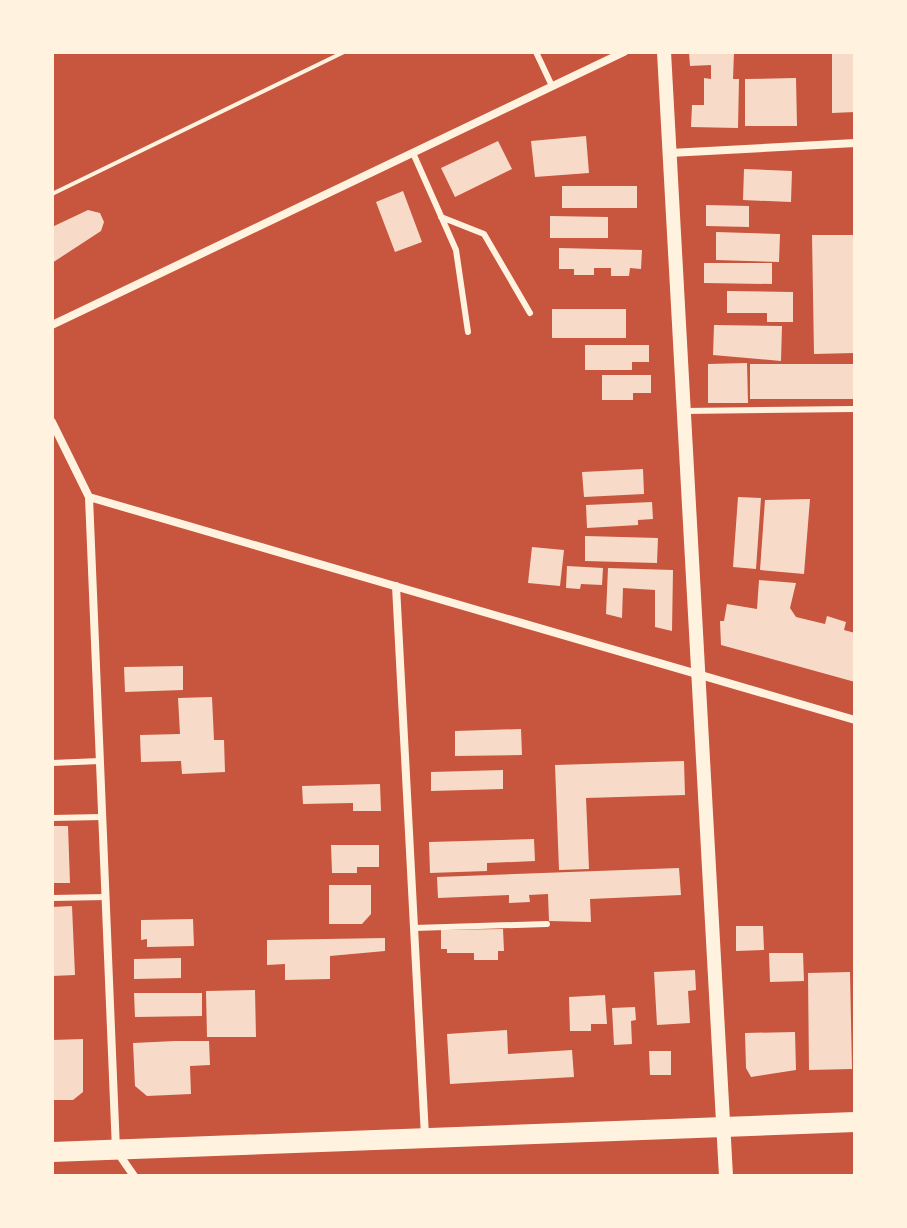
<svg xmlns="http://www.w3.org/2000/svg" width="907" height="1228" font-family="'Fira Sans',sans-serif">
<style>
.building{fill:#f7dbc8}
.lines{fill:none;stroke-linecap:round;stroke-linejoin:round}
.path{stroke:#fff3e0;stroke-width:4}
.service{stroke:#fff3e0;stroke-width:6}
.minor{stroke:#fff3e0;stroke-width:8}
.tertiary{stroke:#fff3e0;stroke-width:14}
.primary{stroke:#fff3e0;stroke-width:20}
</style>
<rect width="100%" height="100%" fill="#c8553d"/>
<path class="building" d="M689,52H734L733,79H739L738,128L691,127L692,105H704V78L711,79V65L690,66Z
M832,52H855V112L832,113Z
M796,78L797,126H745V79Z
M586,136L589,173L535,177L531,141Z
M498,141L512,169L455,197L441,168Z
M744,169L792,171L791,202L743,200Z
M562,186H637V208H562Z
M403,191L422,242L395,252L376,202Z
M706,205L749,206V227L706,226Z
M88,210L100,213L104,222L101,231L52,263V227Z
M550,216L608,217V238H550Z
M716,232L780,234L779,262L716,260Z
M812,235H855V353L814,354Z
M559,248L642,250L641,269L630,268L629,276H611V268H594V275H574V269H559Z
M704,263H772V284L704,283Z
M727,291L793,292V322H767V313H727Z
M552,309H626V338H552Z
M714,325L782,326L781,361L713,355Z
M585,345H649V362H632V370H585Z
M747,363L748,403H708V364Z
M750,364H855V399H750Z
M602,375H651V393H633V400H602Z
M643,469L644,494L584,497L582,472Z
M738,497L761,498L756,569L733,567Z
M810,499L804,574L760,570L765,500Z
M652,502L653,519L638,520V525L587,528L586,505Z
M585,536L658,538L657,563L585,561Z
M532,547L564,550L560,586L528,583Z
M567,566L603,568L602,585L581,584L580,589L566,588Z
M608,568L673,570L672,631L655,627V590L623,588L622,618L606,614Z
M759,580L796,583L790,608L796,617L825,624L827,616L846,622L844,630L855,633V682L721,645L720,621H724L727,604L757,609Z
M183,666V690L125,692L124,667Z
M212,697L214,740H224L225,772L182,774L181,761L141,762L140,735L180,734L178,698Z
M521,729L522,755L455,756V731Z
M684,761L685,795L586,798L589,869L559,870L555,765Z
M503,770V789L431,791V772Z
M380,784L381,811H353V803L303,804L302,786Z
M52,826H68L70,883H52Z
M534,839L535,861L487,863V871L430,873L429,842Z
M331,845H379V867H357V873H332Z
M679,868L681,895L590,899L591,922L549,921L548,894L529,895L530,902L509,903V895L438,898L437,877Z
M329,885H371V914L362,924H329Z
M72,906L75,975L52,976V907Z
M193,919L194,946L147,947V939L141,940V920Z
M736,926H763L764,950L736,951Z
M503,929L504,951H498V960H474V953H447V949H441V930Z
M385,938V951L330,956V979L285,980V964L267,965V940Z
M769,953H803L804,981L770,982Z
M181,958V978L134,979V959Z
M695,970L696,990L688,991L690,1023L657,1025L654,972Z
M850,972L852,1069L809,1070L808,973Z
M255,990L256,1037H207L206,991Z
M134,993H202V1016L135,1017Z
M605,995L607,1024H591V1031H570L569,997Z
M635,1007L636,1020L631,1021L632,1044L614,1045L612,1008Z
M507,1030L508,1054L572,1050L574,1077L450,1084L447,1034Z
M795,1032L796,1070L751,1077L746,1068L745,1033Z
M83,1039V1092L73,1100H52V1040Z
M175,1041H209L210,1065L190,1066L191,1094L147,1096L135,1086L133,1043Z
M649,1051H671V1075H650Z"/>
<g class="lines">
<path class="path" d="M52,194L344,52"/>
<path class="service" d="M536,52L552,86
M413,153L456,250L468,332
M441,217L484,234L530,313
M684,411L855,409
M52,763L100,761
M52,818L102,817
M52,898L106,897
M414,928L547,924"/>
<path class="minor" d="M670,153L855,143
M52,325L624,52
M52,422L89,497L116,1150L134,1176
M89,497L855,720
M396,586L425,1136"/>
<path class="tertiary" d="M664,52L726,1176"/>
<path class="primary" d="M52,1152L855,1122"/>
</g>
<rect width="907" height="1228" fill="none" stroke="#fff3e0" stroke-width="108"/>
</svg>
